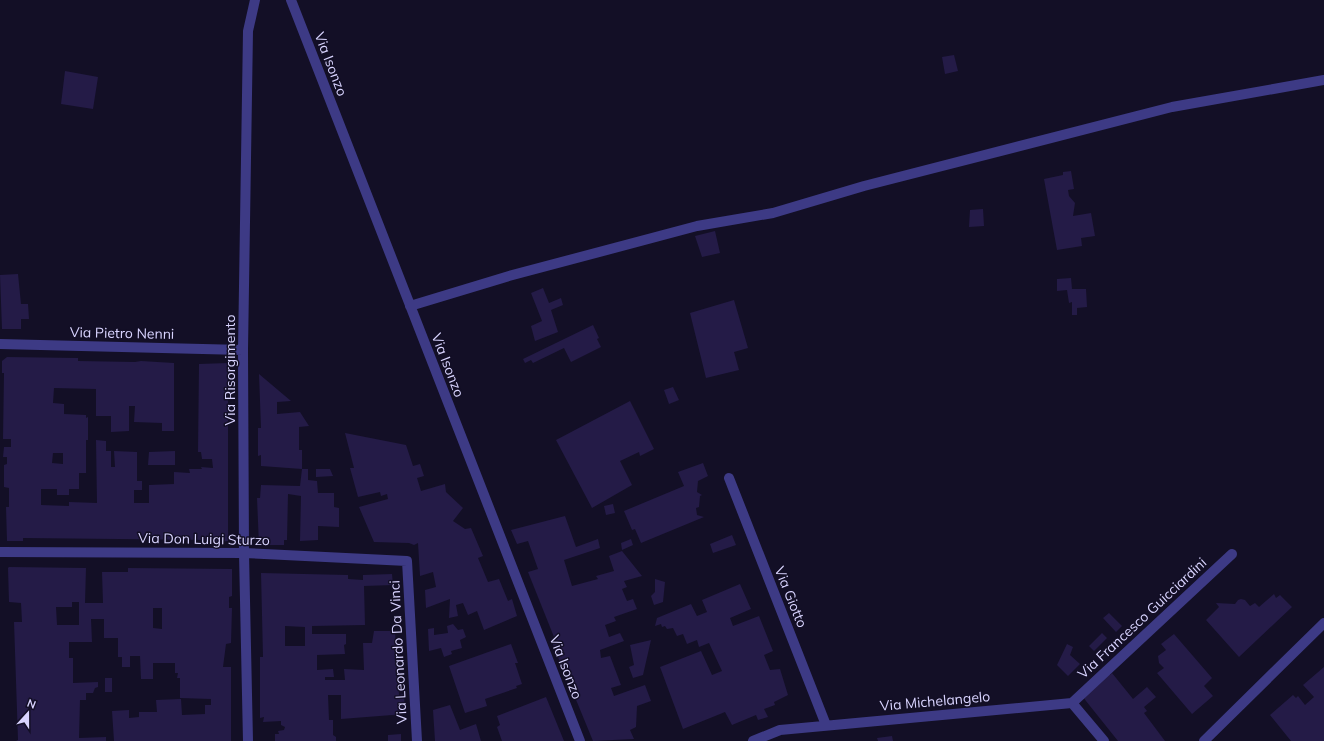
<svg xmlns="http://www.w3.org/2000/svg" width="1324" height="741" font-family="Mulish,sans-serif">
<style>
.building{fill:#241b47;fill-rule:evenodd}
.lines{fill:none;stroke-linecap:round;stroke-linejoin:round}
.minor{stroke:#3d3a85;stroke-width:10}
.labels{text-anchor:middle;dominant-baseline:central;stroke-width:3;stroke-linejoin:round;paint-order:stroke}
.street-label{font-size:14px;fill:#d9d4ff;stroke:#130f26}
</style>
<rect width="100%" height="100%" fill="#130f26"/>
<path class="building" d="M954,55L958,71L945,74L942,57Z
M65,71L98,77L93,109L61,104Z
M1071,171L1074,189L1068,190L1069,196L1075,203L1073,216L1091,213L1095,236L1081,238L1082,246L1057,250L1044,179L1063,175V172Z
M983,209L984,226L969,227L970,210Z
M715,231L720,253L702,257L695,236Z
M18,274L21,304H28L29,319H21V329H2L0,275Z
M1071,278L1072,289H1086L1087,307L1077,308V315H1072V302L1069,303L1067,290L1057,291V279Z
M543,288L549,303L561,298L563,305L551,310L558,332L535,341L531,326L542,321L531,293Z
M734,300L748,348L734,352L739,370L706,378L690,313Z
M593,325L599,338L597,339L601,347L571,362L564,348L533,363L531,360L525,363L523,359Z
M7,357L78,358V361L135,362L141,361L174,363V431H162V423L134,422L135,406H129V431L111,432V416H96V389L54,388L53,403L64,404V414L86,415V418L88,417V440H86V473H79V489H69V495H57V489H41V505L69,506V502L97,503L96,440L106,441V451H111V467H115L114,451L137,452V481H142V490H134V503H149V485L174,484V472L190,473L189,469H202L201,467L213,468L212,459H202L201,452H198L199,364L228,363V541L212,543V540L23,538V541H7L6,507H9V488L4,487V465L7,464V457H3L4,447H11V439H3L4,373H2V361ZM53,453H63V464L52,463Z
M259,374L291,401L277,402V414L300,412L309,426L299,427V450H302V469L261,466V455L258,456V428H261Z
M673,387L679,400L669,404L664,390Z
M630,401L654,449L640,456L639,452L620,461L632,485L592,508L556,440Z
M345,433L406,445L413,466L420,464L424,476L417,478L421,491L445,484L446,492L463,508L453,521L465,529L471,528L483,556L478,558L488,582L499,579L508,601L512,599L517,616L484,630L477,611L468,615L463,603L456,605L458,616L449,618L450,599L426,608L425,590L436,587L433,572L420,576L418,543L414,545L409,543L374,542L359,507L388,499L387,494L381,496L380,492L358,497L350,468H354Z
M175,451V465H148L149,452Z
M703,463L708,476L698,481L697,492L702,495L700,496L699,507L696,508L697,515L704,517L641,543L635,529L632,530L624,511L684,486L678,472Z
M302,469H308V480L317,481L318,493H334V507L339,508V527L318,526V540L300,541L301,496L288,494L287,540H284V545H259L257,498H260L261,485L300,486Z
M316,469H330L333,476L316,477Z
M613,504L615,513L606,515L604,506Z
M565,516L576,547L598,539L600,548L564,560L572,586L598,579L596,576L614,571L609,556L622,551L642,576L624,581L627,587L622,589L627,601L633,599L637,609L614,617L616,621L605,625L609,637L620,633L624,641L600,650L601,658L610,656L621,685L611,688L614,696L645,685L651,701L637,706L636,727L630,730L634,739L593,741L572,690L575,689L564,665H561L551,639L554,637L528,572L538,569L528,541L517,544L511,530Z
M732,535L736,545L713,553L710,544Z
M631,539L633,545L622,550L621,543Z
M9,567L86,568L85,603H103L102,572H128V568L232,569V596L229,597V608H232L231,643L226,644L223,667H231V741H114L112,711L129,710V718L139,717V712H157L156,700L181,699L182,715L205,714V705H211V699L180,698V678H177L178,673H175V663H153V679H141L140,656H130V667H122V657H118V638H104V619H91L92,642H69V658H73V683L98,682V687L95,688L93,693H86V700H80L79,738L106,737V741H16L18,740L14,622H22L21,603L9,602L8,568ZM72,602H79V625H57L56,607H72ZM153,608H162V629L153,628Z
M261,573L348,575V579L363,580V575L392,574L393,585L364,586L365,625L312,626V634H346V644L344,645L345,654L317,655V670L333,669L334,677H325V680H345L344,669L364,670L363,643H372L374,631H395L399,695L404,694L405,714L341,719V695H328L329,720H333V735L336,737V741H275V734H279L278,731L284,730L285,727L281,725V721L263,722L264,717L260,718V657H263ZM285,626L305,627V646H285Z
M655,579L665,582L663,602L654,605L651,596L655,592Z
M740,584L751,609L730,618L733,626L759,616L773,651L764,655L770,670L780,669L788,695L774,702L775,705L764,709L768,717L758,720L756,715L732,725L725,712L683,729L660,667L701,651L712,675L722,671L709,643L699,647L697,640L687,644L683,634L677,636L673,628L667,629L665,626L662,627L661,624L655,626L657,618L691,604L697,616L707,612L702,600Z
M1274,594L1276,598L1280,595L1292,607L1239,657L1206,620L1219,607L1216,603L1235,604L1238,600L1241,599L1245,600L1250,606L1255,603L1259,607Z
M1109,613L1122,626L1116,632L1103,618Z
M453,624L458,630L463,629L466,637L460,640L462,648L451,651L452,654L444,657L441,648L429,651L428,629L434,628V635L448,633L447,626Z
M1102,633L1107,638L1094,651L1089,646Z
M1174,634L1212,678L1204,686L1213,696L1192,714L1157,673L1164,668L1159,663L1158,656L1166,650L1161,644Z
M651,640L643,675L633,678L629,667L634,665L630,645Z
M511,644L518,663H515L522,684L516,686L517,688L485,699L487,706L465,713L449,666Z
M1067,644L1073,647L1070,655L1080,664L1068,676L1057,665Z
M1324,667V741H1291L1270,715L1293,695L1296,698L1298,696L1305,705L1314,697L1303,685Z
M1112,673L1133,699L1147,687L1156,697L1144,707L1147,711L1144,713L1165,741H1118L1086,701L1084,698L1108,674L1110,675Z
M105,678H112V692H105Z
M546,697L564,741H502L497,727L500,725L497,716Z
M450,705L460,730L476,724L481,741H435L433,710Z
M401,734V741H388V735Z
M892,736L893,741H878L877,738Z"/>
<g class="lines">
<path class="minor" d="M291,0L580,741
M410,306L509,276L697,226L773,213L864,186L1172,107L1324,80
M0,344L243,350
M729,478L826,725
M0,552L244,553L407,561L417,741
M1072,703L1232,554
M248,741L244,553L243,350L248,31L255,0
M753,741L780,730L1072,703L1104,741
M1204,741L1324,623"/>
</g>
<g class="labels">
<g class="street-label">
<text transform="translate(331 64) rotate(69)">Via Isonzo</text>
<text transform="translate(122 333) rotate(1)">Via Pietro Nenni</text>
<text transform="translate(448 365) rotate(69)">Via Isonzo</text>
<text transform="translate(230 370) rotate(-90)">Via Risorgimento</text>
<text transform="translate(204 539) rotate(1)">Via Don Luigi Sturzo</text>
<text transform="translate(791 597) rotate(68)">Via Giotto</text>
<text transform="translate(1142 618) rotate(-43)">Via Francesco Guicciardini</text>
<text transform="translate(398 652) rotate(-93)">Via Leonardo Da Vinci</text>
<text transform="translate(566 667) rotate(69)">Via Isonzo</text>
<text transform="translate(935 701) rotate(-5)">Via Michelangelo</text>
</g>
</g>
<g transform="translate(28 713) rotate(21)" stroke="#130f26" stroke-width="3" paint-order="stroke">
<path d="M0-3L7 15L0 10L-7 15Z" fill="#d9d4ff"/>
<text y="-6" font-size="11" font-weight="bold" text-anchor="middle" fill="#d9d4ff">N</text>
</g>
</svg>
